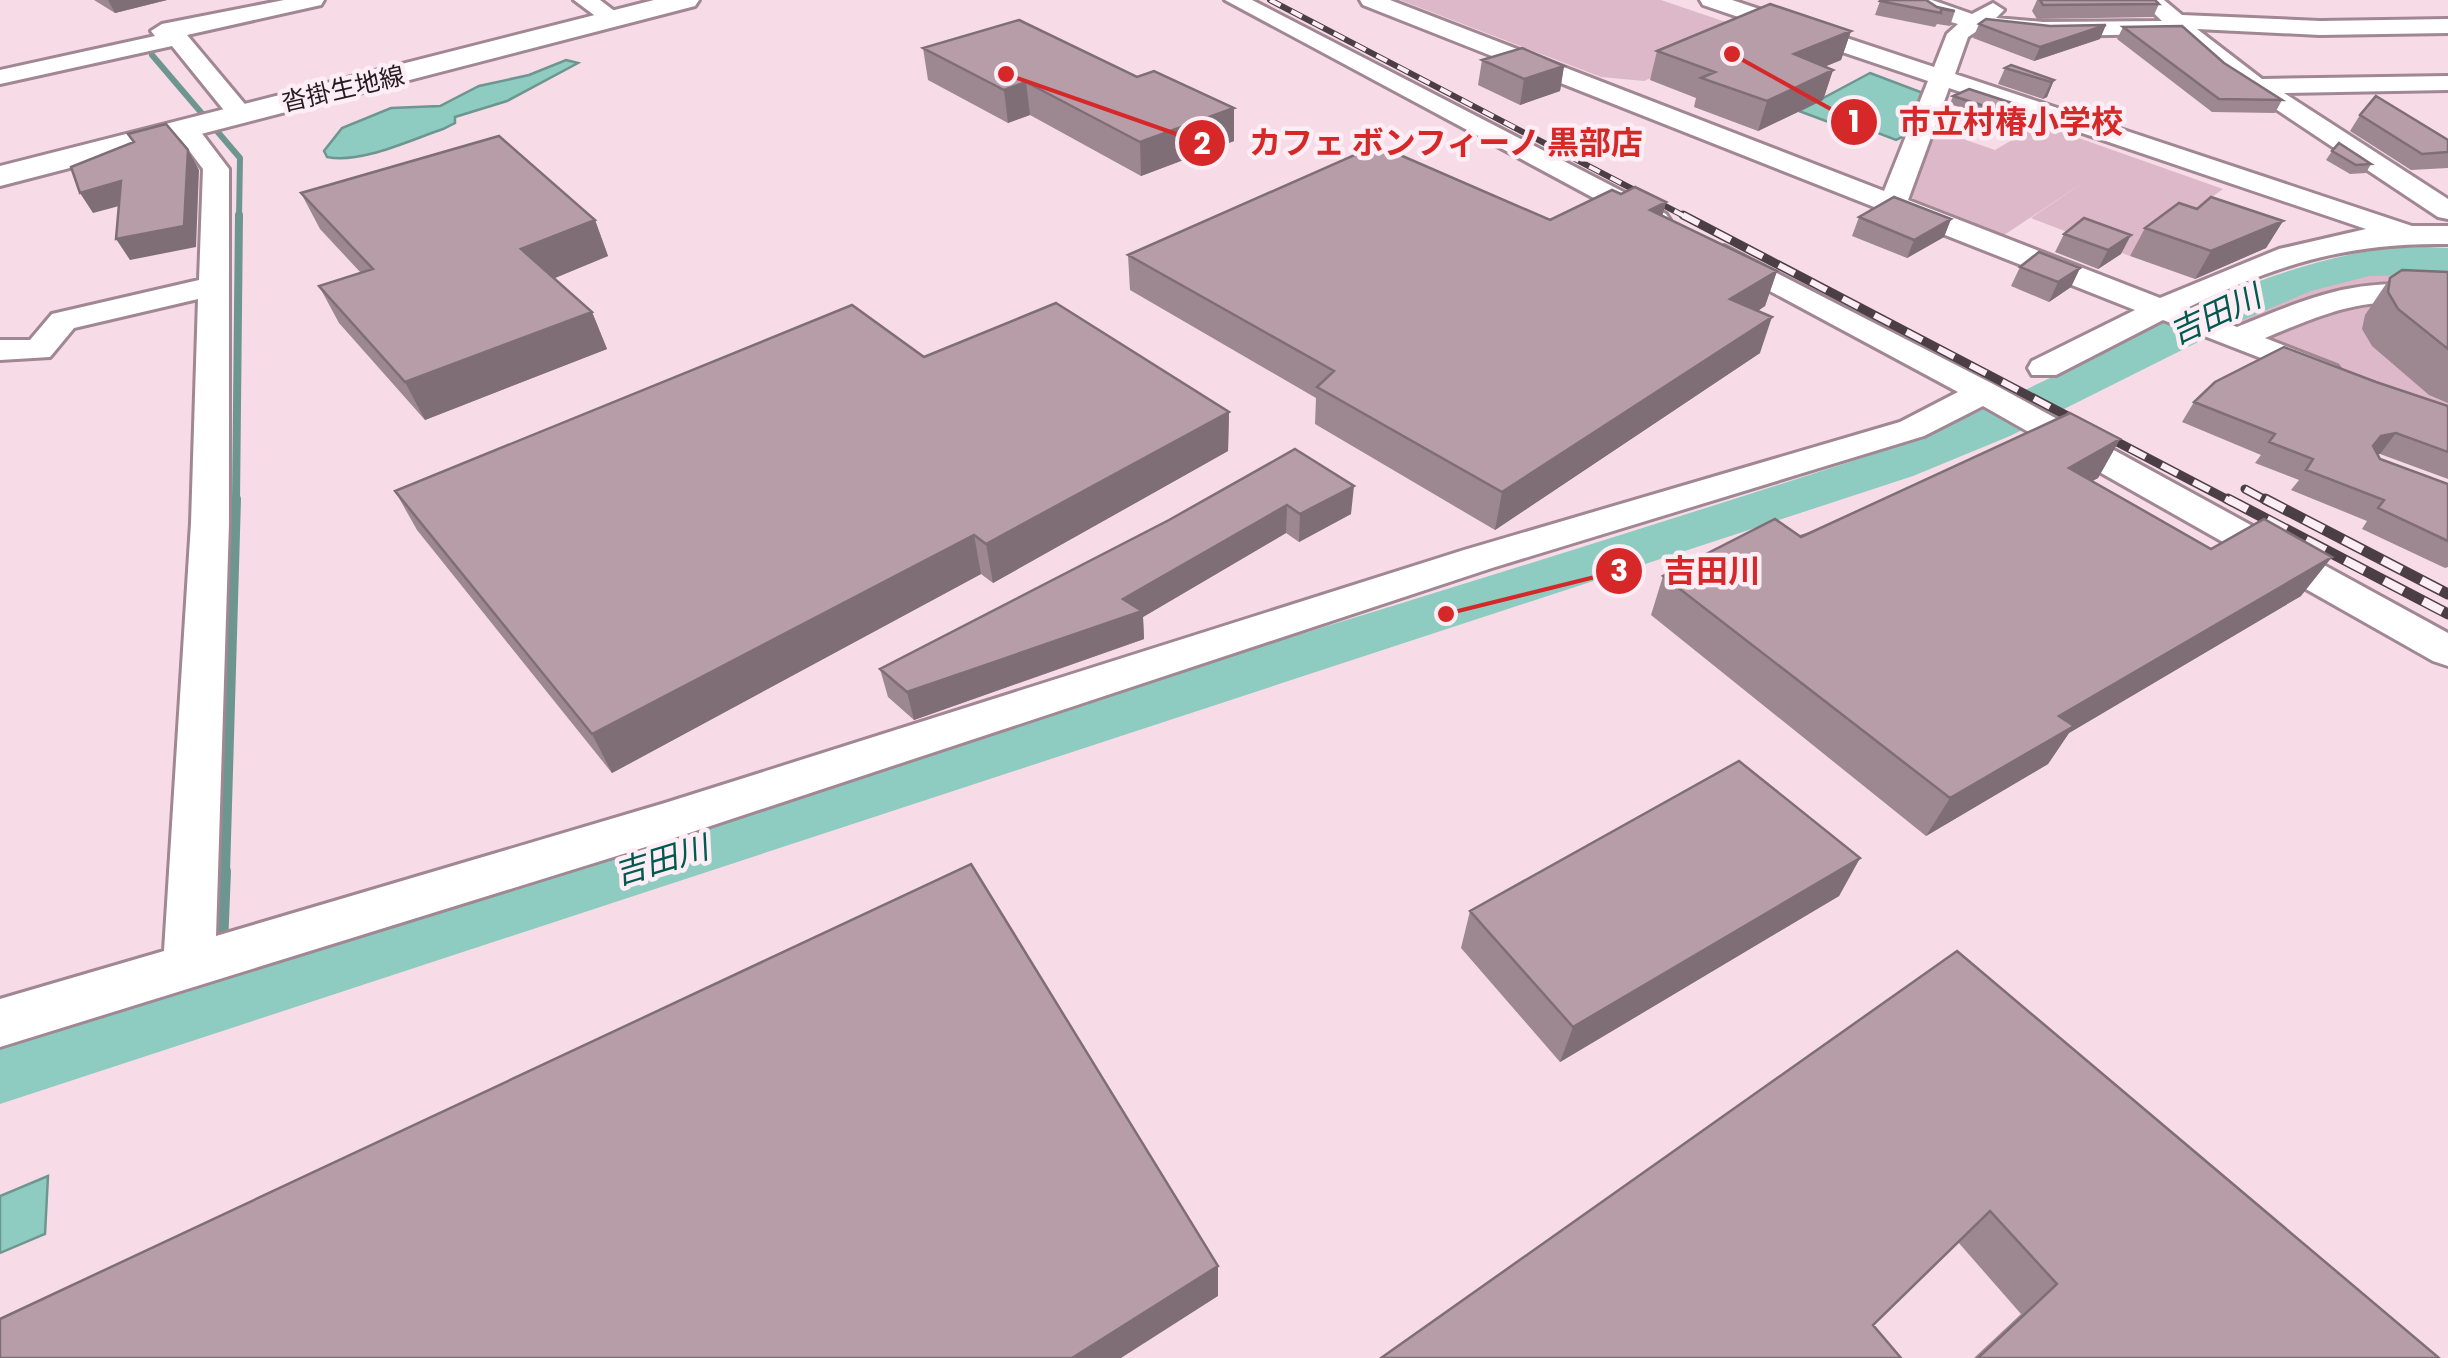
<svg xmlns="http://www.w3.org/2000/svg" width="2448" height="1358" font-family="Poppins,'Noto Sans JP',sans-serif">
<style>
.green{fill:#dcb8c8}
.water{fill:#8ecbc0;stroke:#6e9690;stroke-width:2.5}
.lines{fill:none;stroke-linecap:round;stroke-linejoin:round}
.stream-far3{stroke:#6e9690;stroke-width:6}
.stream-far2{stroke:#6e9690;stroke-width:8}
.stream-far1{stroke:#6e9690;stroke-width:10}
.stream{stroke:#6e9690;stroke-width:12}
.river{fill:#8ecbc0;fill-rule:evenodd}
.minor-casing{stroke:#a08792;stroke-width:6}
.major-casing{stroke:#a08792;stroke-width:6}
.minor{fill:#fff;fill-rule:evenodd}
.major{fill:#fff;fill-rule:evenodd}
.rail-far2-casing{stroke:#4b3f45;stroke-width:6}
.rail-far1-casing{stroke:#4b3f45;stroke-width:9}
.rail-casing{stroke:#4b3f45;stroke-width:11}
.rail-far2{stroke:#fdedf4;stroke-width:4;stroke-dasharray:12;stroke-linecap:butt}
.rail-far1{stroke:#fdedf4;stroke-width:6;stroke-dasharray:18;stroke-linecap:butt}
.rail{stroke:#fdedf4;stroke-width:8;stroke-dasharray:22;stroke-linecap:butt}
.wall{fill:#9d8790}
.shaded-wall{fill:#7f6e76}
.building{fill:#b69da8;stroke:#7f6e76;stroke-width:2.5}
.labels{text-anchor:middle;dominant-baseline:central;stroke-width:9;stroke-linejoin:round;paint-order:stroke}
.far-street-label{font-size:25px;fill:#241b1f;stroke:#fdedf4}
.water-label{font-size:32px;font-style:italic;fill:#005a50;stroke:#fdedf4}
.leader{fill:none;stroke:#d62828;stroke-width:4}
.callout-dot{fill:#d62828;stroke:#fdedf4;stroke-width:4}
.mark-label{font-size:30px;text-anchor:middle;font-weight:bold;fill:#fff}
.callout-label{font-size:32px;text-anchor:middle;font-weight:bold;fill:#d62828;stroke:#fdedf4;stroke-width:9;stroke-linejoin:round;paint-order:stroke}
</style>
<rect width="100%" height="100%" fill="#f7dce8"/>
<path class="green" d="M1400,0H1661L1755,32L1644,81L1601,77Z
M2039,124L2223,189L2130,256L2031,218L2084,182L2001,237L1909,202L1934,129L1995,150Z
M2370,271H2448V406L2357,375L2232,325L2306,288Z"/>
<path class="water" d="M566,60L578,63L507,101L455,117V123L443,129C410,140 361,164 327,157L324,151L342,128L391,108L440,106L479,86L529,75Z
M1870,73L1923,93L1909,134L1896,140L1865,128L1855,132L1799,111Z
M48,1176L45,1234L0,1253V1196Z"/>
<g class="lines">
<path class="stream-far3" d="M152,55L240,158L239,218"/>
<path class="stream-far2" d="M2396,240L2448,260
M236,502L239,215"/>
<path class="stream-far1" d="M225,873L236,499"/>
<path class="stream" d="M222,946L225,871
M221,994L222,968"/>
<path class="river" d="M2407,246L2448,248V274L2369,276L2311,291L2240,321L2010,436L1913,476L0,1104V1030C612,839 1229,662 1840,465C1921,439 1998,404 2074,366C2182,313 2286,257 2407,246Z"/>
<defs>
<path id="minor" d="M284,0H324L321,5L187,35L249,109L253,114L249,119H231L172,46L0,84V70L155,36L151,31L162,24Z
M574,0H600L625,19L622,24H606Z
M1225,0H1252L1666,214L1670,220L1666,226H1646Z
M1360,0H1390L1884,191L1928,81L1703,5L1700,0H1732L1934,67L1947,34L1958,24L1933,17L1904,0H1932L1972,14L1993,3L2004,10L1996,18L2043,22L2162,21L2140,0H2164L2182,15L2320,21L2448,19V33L2320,35L2197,29L2262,79L2448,76V90L2284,93L2448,199V219L2438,217L2220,72L2176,34L2043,36L1980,29L1968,37L1955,74L2412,226H2448V244C2350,242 2274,265 2187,308L2237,327C2316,295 2360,275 2448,288V306C2368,295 2337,308 2265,338L2337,366L2342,373L2337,380L2325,383L2163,320L2056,375H2032L2028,368L2032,361L2135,310L1363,5ZM1949,88L2366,229L2279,249L2160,298L1908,200Z
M185,120L194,123L229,169V523L216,936L665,803L1464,550L1900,422L1958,392L1714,261L1709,255L1714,249L1724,246L1995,385L2448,633V666L2433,661L1983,406L1924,436L1492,568L665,841L0,1047V999L164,951L191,523L198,299L74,328L50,357L0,360V340H30L52,314L199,280L203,169L172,128Z"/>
<path id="major" d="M654,0H699L695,6L0,186V166Z"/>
</defs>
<use href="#minor" class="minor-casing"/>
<use href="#major" class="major-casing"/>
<use href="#minor" class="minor"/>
<use href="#major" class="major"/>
<defs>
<path id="rail-far2" d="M1270,0L1688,218"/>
<path id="rail-far1" d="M1683,215L2232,502
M2245,489L2269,502"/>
<path id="rail" d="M2228,499L2448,614
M2265,499L2448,594"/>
</defs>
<use href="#rail-far2" class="rail-far2-casing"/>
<use href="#rail-far1" class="rail-far1-casing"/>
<use href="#rail" class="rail-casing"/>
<use href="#rail-far2" class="rail-far2"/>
<use href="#rail-far1" class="rail-far1"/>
<use href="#rail" class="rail"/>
</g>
<path class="wall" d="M94,0H167L115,13Z
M2037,0H2155L2159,4L2153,17L2037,19L2032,11Z
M1880,1L1937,7L1955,11L1950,26L1937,24L1935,27L1875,15Z
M1979,24L2100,39L2034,61L1973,38Z
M2123,27L2224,63L2282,100L2275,113L2212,112L2117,39Z
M1851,31L1841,60L1824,67L1833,70L1823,100L1758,131L1694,107L1696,98L1650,80L1657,51Z
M923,48L1137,77L1234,108V141L1141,176L1030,115L1008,123L928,80Z
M1482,60L1564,66L1560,91L1520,105L1478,85Z
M2005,68L2054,80L2047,97L2043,99L1998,84Z
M1953,96L2018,115L2005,123L1950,104Z
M2360,115L2448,140V168L2411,170L2350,131Z
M2332,151L2371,164L2366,173L2350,174L2326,160Z
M301,193L595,220L608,256L554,278L592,312L607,349L425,420L339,323L319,286L361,273L320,229Z
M1621,194L1666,202L1662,216L1777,271L1765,306L1758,311L1760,353L1495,530L1315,424L1316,398L1130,290L1128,255L1550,220Z
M2197,209L2283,221L2266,248L2195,279L2130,256L2145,228Z
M1859,217L1951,219L1944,237L1907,258L1852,236Z
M2064,234L2121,254L2098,269L2055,252Z
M2020,267L2080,268L2071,287L2049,302L2011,286Z
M2448,272V403L2429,395L2372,346L2362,329L2365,315L2390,278Z
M924,357L1229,412L1228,451L993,583L981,574L612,773L417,530L395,491Z
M2376,382L2448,406V479L2380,454H2378L2380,459L2448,484V567L2445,568L2362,529L2367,521L2291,490L2299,480L2255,463L2261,455L2182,422L2194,402Z
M2120,439L2098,478L2092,481L2211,549L2301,596L2069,733L2048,764L1926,836L1651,615L1663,576Z
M1295,449L1351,514L1299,542L1286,533L1143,617L1144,639L914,720L888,697L880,669L1169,520Z
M1860,858L1839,896L1560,1062L1461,948L1470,911Z
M1957,951L2439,1358H1974L2021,1314L1958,1242L1381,1358Z"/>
<path class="shaded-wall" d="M108,0H167L115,13Z
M2106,25L2100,39L2034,61L2040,47Z
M1851,31L1841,60L1785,83L1794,54Z
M1564,66L1560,91L1520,105L1524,79Z
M1833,70L1823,100L1758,131L1767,101Z
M2054,80L2047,97L2043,99L2051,82Z
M1026,82L1030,115L1008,123L1004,90Z
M2021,106L2018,115L2005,123L2009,114Z
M1234,108V141L1141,176L1140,142Z
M188,150L199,170L196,247L130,260L116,239Z
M121,181L134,202L93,213L80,193Z
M1666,202L1657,236L1650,210Z
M1951,219L1944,237L1907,258L1914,240Z
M595,220L608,256L536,286L521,249Z
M2283,221L2266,248L2195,279L2211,251Z
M2131,235L2121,254L2098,269L2108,250Z
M2080,268L2071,287L2049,302L2058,282Z
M1777,271L1765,306L1720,335L1730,299Z
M592,312L607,349L425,420L405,382Z
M1772,317L1760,353L1495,530L1502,492Z
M1229,412L1228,451L993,583L986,544Z
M2396,433L2380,454L2365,456L2381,436Z
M2120,439L2098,478L2047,506L2069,468Z
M1354,486L1351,514L1299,542L1300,514Z
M1287,505L1286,533L1143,617L1144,639L914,720L907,692L1123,599Z
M974,535L981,574L612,773L592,734Z
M2332,557L2301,596L2069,733L2048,764L1926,836L1950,798L2059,716Z
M1860,858L1839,896L1560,1062L1573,1027Z
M1218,1266V1296L1121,1358H1072Z"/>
<path class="building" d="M1881,0H1926L1937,7L1955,11L1941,9V13L1880,1Z
M2040,0H2155L2159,4L2043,5Z
M1770,4L1851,31L1794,54L1833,70L1767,101L1701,78L1715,72L1657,51Z
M1986,19L2050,26L2106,25L2040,47L1979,24Z
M1019,20L1137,77L1154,71L1234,108L1140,142L1026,82L1004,90L923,48Z
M2182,26L2224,63L2282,100L2219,99L2123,27Z
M1522,48L1564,66L1524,79L1482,60Z
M2011,65L2054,80L2051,82L2005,68Z
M1969,89L2021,106L2009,114L1953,96Z
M2376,96L2448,140V152L2422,154L2360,115Z
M166,124L188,150L184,226L116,239L121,181L80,193L71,167L134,142L128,134Z
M499,136L595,220L521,249L592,312L405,382L319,286L373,269L301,193Z
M2339,143L2371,164L2356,165L2332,151Z
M1377,145L1550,220L1612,190L1621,194L1635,187L1666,202L1650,210L1777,271L1730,299L1772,317L1502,492L1317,387L1334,371L1128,255Z
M1894,197L1951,219L1914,240L1859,217Z
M2211,197L2283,221L2211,251L2145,228L2179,203L2197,209Z
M2084,218L2131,235L2108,250L2064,234Z
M2039,252L2080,268L2058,282L2020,267Z
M2402,270L2448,272V349L2398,309L2388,292L2390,278Z
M1056,303L1229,412L986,544L974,535L592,734L395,491L852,305L924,357Z
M2284,347L2376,382L2448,406V452L2396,433L2381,436L2373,446L2380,459L2448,484V541L2378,508L2384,500L2306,470L2313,459L2269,442L2275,434L2194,402L2215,382Z
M2070,413L2120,439L2069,468L2211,549L2264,519L2332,557L2059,716L2074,726L1950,798L1663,576L1775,519L1801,537Z
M1295,449L1354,486L1300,514L1287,505L1123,599L1142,611L907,692L880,669L1169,520Z
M1739,761L1860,858L1573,1027L1470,911Z
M971,864L1218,1266L1072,1358H0V1319Z
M1957,951L2439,1358H1978L2057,1284L1990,1211L1873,1325L1901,1358H1381Z"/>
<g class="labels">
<g class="far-street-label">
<text transform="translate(343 89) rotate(-13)">沓掛生地線</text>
</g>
<g class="water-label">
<text transform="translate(2215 314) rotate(-25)">吉田川</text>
<text transform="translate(661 860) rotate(-17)">吉田川</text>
</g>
</g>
<path class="leader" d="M1732 54L1854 122M1006 74L1202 143M1446 614L1619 571"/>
<g class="callout-dot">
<circle cx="1732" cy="54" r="10"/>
<circle cx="1006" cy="74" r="10"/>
<circle cx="1446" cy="614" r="10"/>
<circle cx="1854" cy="122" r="25"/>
<circle cx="1202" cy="143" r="25"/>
<circle cx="1619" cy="571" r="25"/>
</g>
<g class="mark-label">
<text x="1854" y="132">1</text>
<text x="1202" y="154">2</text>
<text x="1619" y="581">3</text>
</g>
<g class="callout-label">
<text x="2011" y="133">市立村椿小学校</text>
<text x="1446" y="154">カフェ ボンフィーノ 黒部店</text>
<text x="1712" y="582">吉田川</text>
</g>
</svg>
